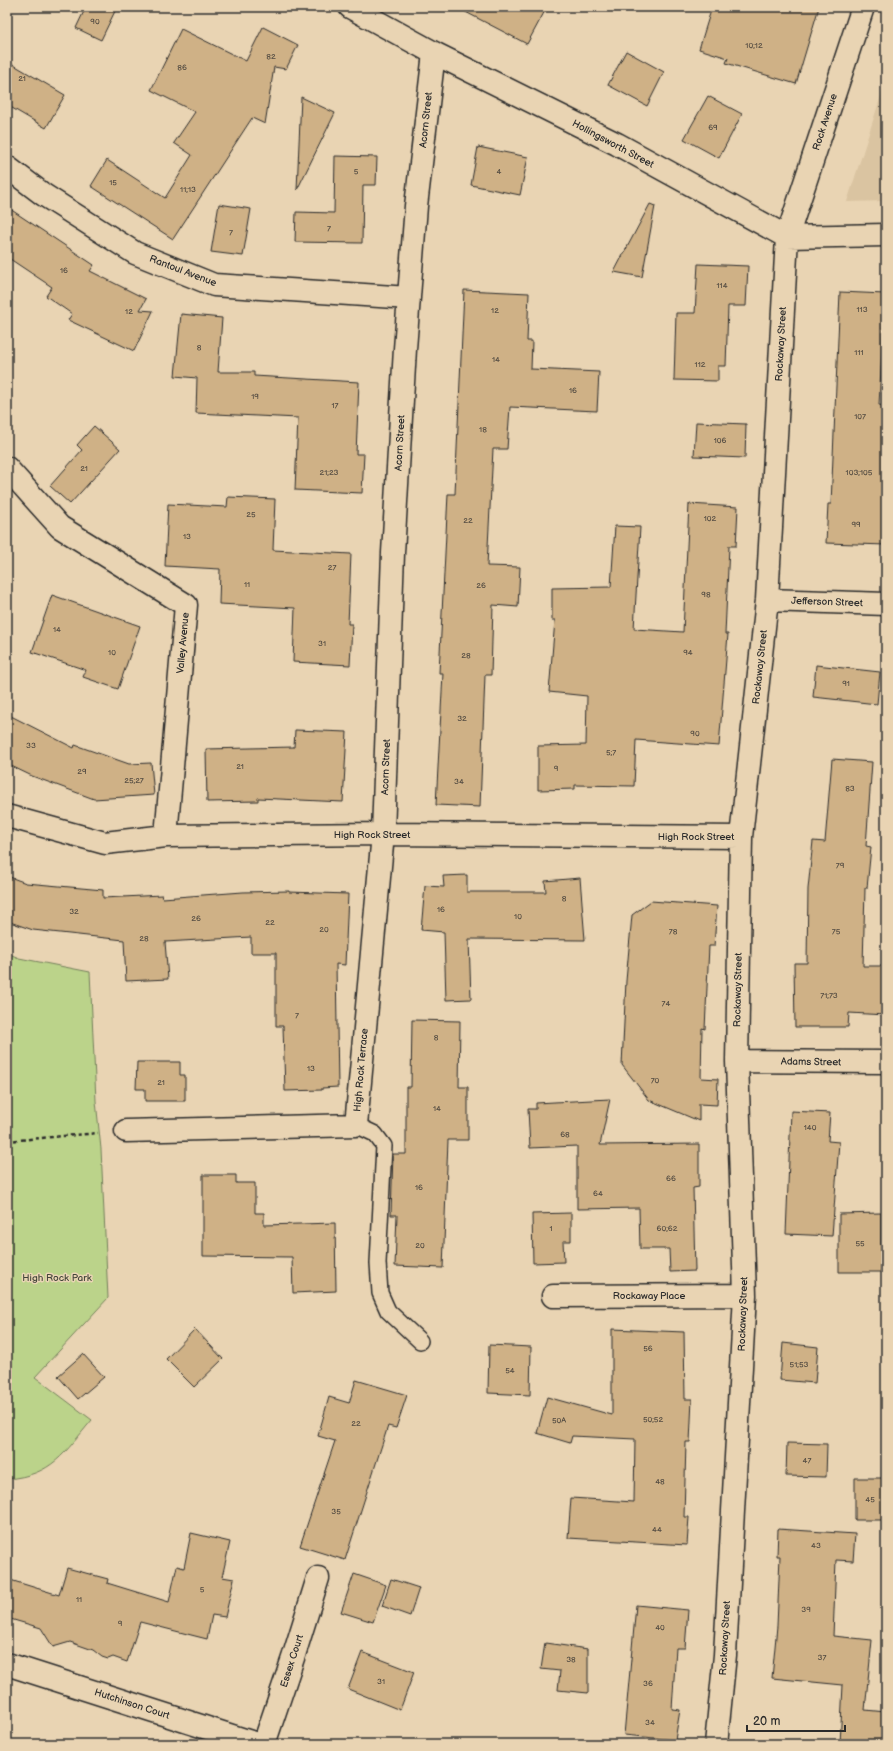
<svg xmlns="http://www.w3.org/2000/svg" width="893" height="1751" font-family="'Balsamiq Sans',sans-serif">
<style>
.built{fill:#dac4a1}
.green{fill:#bbd38a;stroke:#737f5a}
.building{fill:#cfb186;stroke:#2b2b2b}
.lines{fill:none;stroke-linecap:round;stroke-linejoin:round}
.service-casing{stroke:#2b2b2b;stroke-width:18}
.minor-casing{stroke:#2b2b2b;stroke-width:25}
.path{stroke:#2b2b2b;stroke-width:2.5;stroke-dasharray:4 3;stroke-linecap:butt}
.service{stroke:#e9d4b3;stroke-width:15}
.minor{stroke:#e9d4b3;stroke-width:22}
.labels{text-anchor:middle;dominant-baseline:central;stroke-width:3;stroke-linejoin:round;paint-order:stroke}
.number-label{font-size:8px;fill:#544c42}
.street-label{font-size:10px;fill:#2b2b2b;stroke:#e9d4b3}
.park-label{font-size:10px;fill:#414439;stroke:#e9d4b3}
</style>
<rect width="100%" height="100%" fill="#e9d4b3"/>
<filter id="ink" filterUnits="userSpaceOnUse"><feTurbulence type="fractalNoise" baseFrequency=".025" numOctaves="2"/><feDisplacementMap in="SourceGraphic" scale="8" xChannelSelector="R" yChannelSelector="G"/><feConvolveMatrix kernelMatrix="1 2 1 2 8 2 1 2 1" color-interpolation-filters="sRGB"/></filter>
<g filter="url(#ink)">
<path class="built" d="M886,80V201L847,202Z"/>
<path class="green" d="M7,953L19,958L90,972L96,1101L101,1149L108,1298L35,1377L92,1420C64,1453 53,1475 7,1479Z"/>
<path class="building" d="M86,7H117L101,40L76,28Z
M456,7H547L527,44Z
M712,7H819L796,84L726,63L728,58L699,49Z
M263,27L298,45L286,69L274,67L265,124L252,118L173,239L91,186L107,160L165,198L192,155L174,143L195,112L151,90L181,29L246,61Z
M626,51L664,72L647,106L608,85Z
M7,61L65,95L46,128L7,105Z
M708,96L742,114L719,158L684,139Z
M301,97L335,113L297,190Z
M478,147L528,157L520,195L471,185Z
M335,156L377,157L376,185H363L362,243L295,242L296,212L334,213Z
M219,204L251,209L243,256L211,252Z
M650,204L655,206L642,277L614,272Z
M7,207L94,265L90,271L146,299L140,310L153,311L134,351L68,320L72,314L46,296L52,287L7,257Z
M698,264L748,266L746,306H728L726,366H718V381L674,380L676,313H695Z
M464,290L529,293L527,341H532L531,369L599,372L597,411L510,407L507,449H493L487,566L520,567L518,607L493,605L491,675H485L480,807L436,805L443,673H439L448,494H455Z
M840,292L885,294L879,405L886,406V545L826,543L828,504H831Z
M181,314L222,318L218,372H254V376L359,382L356,454H364L362,493L295,490L298,418L196,413L197,378L175,376Z
M696,422L746,424L745,458L694,456Z
M94,426L120,449L70,504L50,486L82,450L77,445Z
M228,497L275,499L273,550L351,554L348,624H352L350,665L293,662L295,608L219,604L220,569L165,566L168,504L227,507Z
M689,504L738,507L736,546H729L725,634H728L719,746L636,740L634,786L575,785V789L538,790V746L586,745L587,696L549,692L555,620H552V588L611,587L615,526L640,527L634,629L683,632Z
M52,595L140,626L118,689L83,677L86,670L32,652Z
M816,665L880,672L877,704L813,697Z
M7,714L74,748L75,745L129,764L151,763L154,795L94,799L32,776L7,764Z
M295,730L347,732L343,802L258,798V801L207,802L206,749L294,747Z
M832,759L872,762L866,846L871,847L867,888H865L863,966H886V1015L849,1013L848,1027H795L794,963H807L808,889L813,841L825,842Z
M467,875V892H546L545,881L580,878L585,940L469,939L471,999L446,1000L444,932L421,930L425,886L444,887L443,876Z
M7,876L26,883L103,890V898L162,895L163,898L243,892L289,891V892L348,894L345,965L336,964L338,1087L322,1088V1090L285,1091L283,1026H276V953H251V937L165,942L168,979L126,981L124,940L33,930L7,921Z
M651,901L717,906L714,946H709L705,1029L702,1028L701,1078L718,1079L717,1105L699,1104V1121L649,1100L622,1065L626,981L632,915Z
M412,1020L460,1021L459,1087H468V1140H448L443,1268L395,1266L397,1215H391L393,1154H406V1087H411Z
M137,1062H180V1075H185V1101H145V1089H136Z
M610,1099L600,1145L699,1144V1187L693,1188L695,1271L670,1272L669,1249H640L639,1208L577,1209V1146L530,1148L528,1109H536V1103Z
M791,1111L830,1113L828,1141L839,1142L832,1236L786,1234Z
M203,1175H236V1183H255V1213H264V1225L335,1223L336,1291L293,1293L292,1257L203,1256Z
M571,1213V1241H563L564,1262L533,1263L532,1214Z
M881,1213V1272H839V1214Z
M195,1329L223,1359L194,1387L166,1359Z
M612,1329L684,1332L685,1399H692L690,1442H686L684,1517H689L687,1545L568,1538L571,1498L634,1502L635,1439L572,1436L570,1443L537,1433L547,1397L612,1415Z
M783,1343L818,1347L815,1383L780,1380Z
M489,1345L531,1347L530,1395L488,1393Z
M83,1354L104,1377L78,1399L58,1376Z
M356,1380L407,1395L396,1428L388,1426L345,1560L300,1546L335,1441L318,1436L329,1397L349,1403Z
M787,1443L827,1444L826,1477L786,1476Z
M855,1478H886V1520H855Z
M778,1529L855,1534L853,1561L836,1560L833,1636L872,1640L865,1710L886,1712V1744H840L843,1685L772,1678L777,1626L780,1556H777Z
M191,1533L230,1542L222,1577L234,1579L225,1617L212,1615L207,1639L140,1622L127,1662L113,1657L108,1659L102,1657L93,1650L70,1642L53,1647L41,1628L7,1618V1579L59,1595L67,1568L108,1579L107,1583L169,1602L177,1566L184,1568Z
M354,1574L386,1585L373,1622L341,1612Z
M391,1579L419,1588L410,1616L382,1606Z
M636,1605L688,1610L685,1648H676L672,1709L680,1710L675,1740L624,1735Z
M545,1643L588,1649V1693L558,1690L560,1671L541,1669Z
M362,1652L414,1672L400,1710L348,1689Z"/>
<g class="lines">
<defs>
<path id="service" d="M356,1125L375,1134L384,1146L378,1263L380,1293L388,1311L420,1341"/>
<path id="minor" d="M350,7L434,53L617,144L787,237L886,235
M7,167L44,195L135,253L214,285L409,298
M7,468L60,527L186,605L166,836
M767,600L886,604
M7,816L105,843L166,836L383,834L741,837
M737,1061L886,1062
M126,1131L356,1125L383,834L393,553L405,349L416,206L434,53
M553,1296L745,1295
M7,1664L257,1744
M264,1744L294,1655L318,1578
M716,1744L725,1655L745,1295L737,1061L741,837L767,600L787,237L863,7"/>
</defs>
<use href="#service" class="service-casing"/>
<use href="#minor" class="minor-casing"/>
<path class="path" d="M7,1141L98,1133"/>
<use href="#service" class="service"/>
<use href="#minor" class="minor"/>
</g>
</g>
<g class="labels">
<g class="number-label">
<text x="95" y="21">90</text>
<text x="754" y="45">10;12</text>
<text x="271" y="56">82</text>
<text x="182" y="67">86</text>
<text x="22" y="78">21</text>
<text x="713" y="127">69</text>
<text x="356" y="171">5</text>
<text x="499" y="171">4</text>
<text x="113" y="182">15</text>
<text x="188" y="189">11;13</text>
<text x="329" y="228">7</text>
<text x="231" y="232">7</text>
<text x="64" y="270">16</text>
<text x="722" y="285">114</text>
<text x="862" y="309">113</text>
<text x="495" y="310">12</text>
<text x="129" y="311">12</text>
<text x="199" y="347">8</text>
<text x="859" y="352">111</text>
<text x="496" y="359">14</text>
<text x="700" y="364">112</text>
<text x="573" y="390">16</text>
<text x="255" y="396">19</text>
<text x="335" y="405">17</text>
<text x="860" y="416">107</text>
<text x="483" y="429">18</text>
<text x="720" y="440">106</text>
<text x="84" y="468">21</text>
<text x="329" y="472">21;23</text>
<text x="859" y="472">103;105</text>
<text x="251" y="514">25</text>
<text x="710" y="518">102</text>
<text x="468" y="520">22</text>
<text x="856" y="524">99</text>
<text x="187" y="536">13</text>
<text x="332" y="567">27</text>
<text x="247" y="584">11</text>
<text x="481" y="585">26</text>
<text x="706" y="594">98</text>
<text x="57" y="629">14</text>
<text x="322" y="643">31</text>
<text x="112" y="652">10</text>
<text x="688" y="652">94</text>
<text x="466" y="655">28</text>
<text x="846" y="683">91</text>
<text x="462" y="718">32</text>
<text x="695" y="733">90</text>
<text x="31" y="745">33</text>
<text x="611" y="752">5;7</text>
<text x="240" y="766">21</text>
<text x="556" y="768">9</text>
<text x="82" y="771">29</text>
<text x="134" y="780">25;27</text>
<text x="459" y="781">34</text>
<text x="850" y="788">83</text>
<text x="840" y="865">79</text>
<text x="564" y="898">8</text>
<text x="441" y="909">16</text>
<text x="74" y="911">32</text>
<text x="518" y="916">10</text>
<text x="196" y="918">26</text>
<text x="270" y="922">22</text>
<text x="324" y="929">20</text>
<text x="673" y="931">78</text>
<text x="836" y="931">75</text>
<text x="144" y="938">28</text>
<text x="829" y="995">71;73</text>
<text x="666" y="1003">74</text>
<text x="297" y="1015">7</text>
<text x="436" y="1037">8</text>
<text x="311" y="1068">13</text>
<text x="655" y="1080">70</text>
<text x="161" y="1082">21</text>
<text x="437" y="1108">14</text>
<text x="810" y="1127">140</text>
<text x="565" y="1134">68</text>
<text x="671" y="1178">66</text>
<text x="419" y="1187">16</text>
<text x="598" y="1193">64</text>
<text x="551" y="1228">1</text>
<text x="667" y="1228">60;62</text>
<text x="860" y="1243">55</text>
<text x="420" y="1245">20</text>
<text x="648" y="1348">56</text>
<text x="799" y="1364">51;53</text>
<text x="510" y="1370">54</text>
<text x="653" y="1419">50;52</text>
<text x="559" y="1420">50A</text>
<text x="356" y="1423">22</text>
<text x="807" y="1460">47</text>
<text x="660" y="1481">48</text>
<text x="870" y="1499">45</text>
<text x="336" y="1511">35</text>
<text x="657" y="1529">44</text>
<text x="816" y="1545">43</text>
<text x="202" y="1589">5</text>
<text x="79" y="1599">11</text>
<text x="806" y="1609">39</text>
<text x="120" y="1623">9</text>
<text x="660" y="1627">40</text>
<text x="822" y="1657">37</text>
<text x="571" y="1659">38</text>
<text x="381" y="1681">31</text>
<text x="648" y="1683">36</text>
<text x="650" y="1722">34</text>
</g>
<g class="street-label">
<text transform="translate(426 120) rotate(-84)">Acorn Street</text>
<text transform="translate(825 122) rotate(-72)">Rock Avenue</text>
<text transform="translate(613 144) rotate(28)">Hollingsworth Street</text>
<text transform="translate(183 271) rotate(21)">Rantoul Avenue</text>
<text transform="translate(781 344) rotate(-87)">Rockaway Street</text>
<text transform="translate(400 443) rotate(-87)">Acorn Street</text>
<text transform="translate(827 602) rotate(2)">Jefferson Street</text>
<text transform="translate(183 643) rotate(-85)">Valley Avenue</text>
<text transform="translate(760 667) rotate(-84)">Rockaway Street</text>
<text transform="translate(386 767) rotate(-88)">Acorn Street</text>
<text x="372" y="835">High Rock Street</text>
<text x="696" y="837">High Rock Street</text>
<text transform="translate(738 990) rotate(-89)">Rockaway Street</text>
<text transform="translate(811 1062) rotate(1)">Adams Street</text>
<text transform="translate(361 1070) rotate(-85)">High Rock Terrace</text>
<text x="649" y="1296">Rockaway Place</text>
<text transform="translate(743 1314) rotate(-88)">Rockaway Street</text>
<text transform="translate(725 1638) rotate(-87)">Rockaway Street</text>
<text transform="translate(292 1661) rotate(-72)">Essex Court</text>
<text transform="translate(132 1704) rotate(18)">Hutchinson Court</text>
</g>
<g class="park-label">
<text x="57" y="1278">High Rock Park</text>
</g>
</g>
<rect width="893" height="1751" fill="none" stroke="#e9d4b3" stroke-width="24"/>
<rect x="12" y="12" width="869" height="1727" fill="none" stroke="#2b2b2b" stroke-width="1.5" filter="url(#ink)"/>
<path d="M747 1725v6h98v-6" fill="none" stroke="#2b2b2b" stroke-width="2"/>
<text x="753" y="1725" font-size="12" fill="#2b2b2b" stroke="#e9d4b3" stroke-width="3" paint-order="stroke">20 m</text>
</svg>
